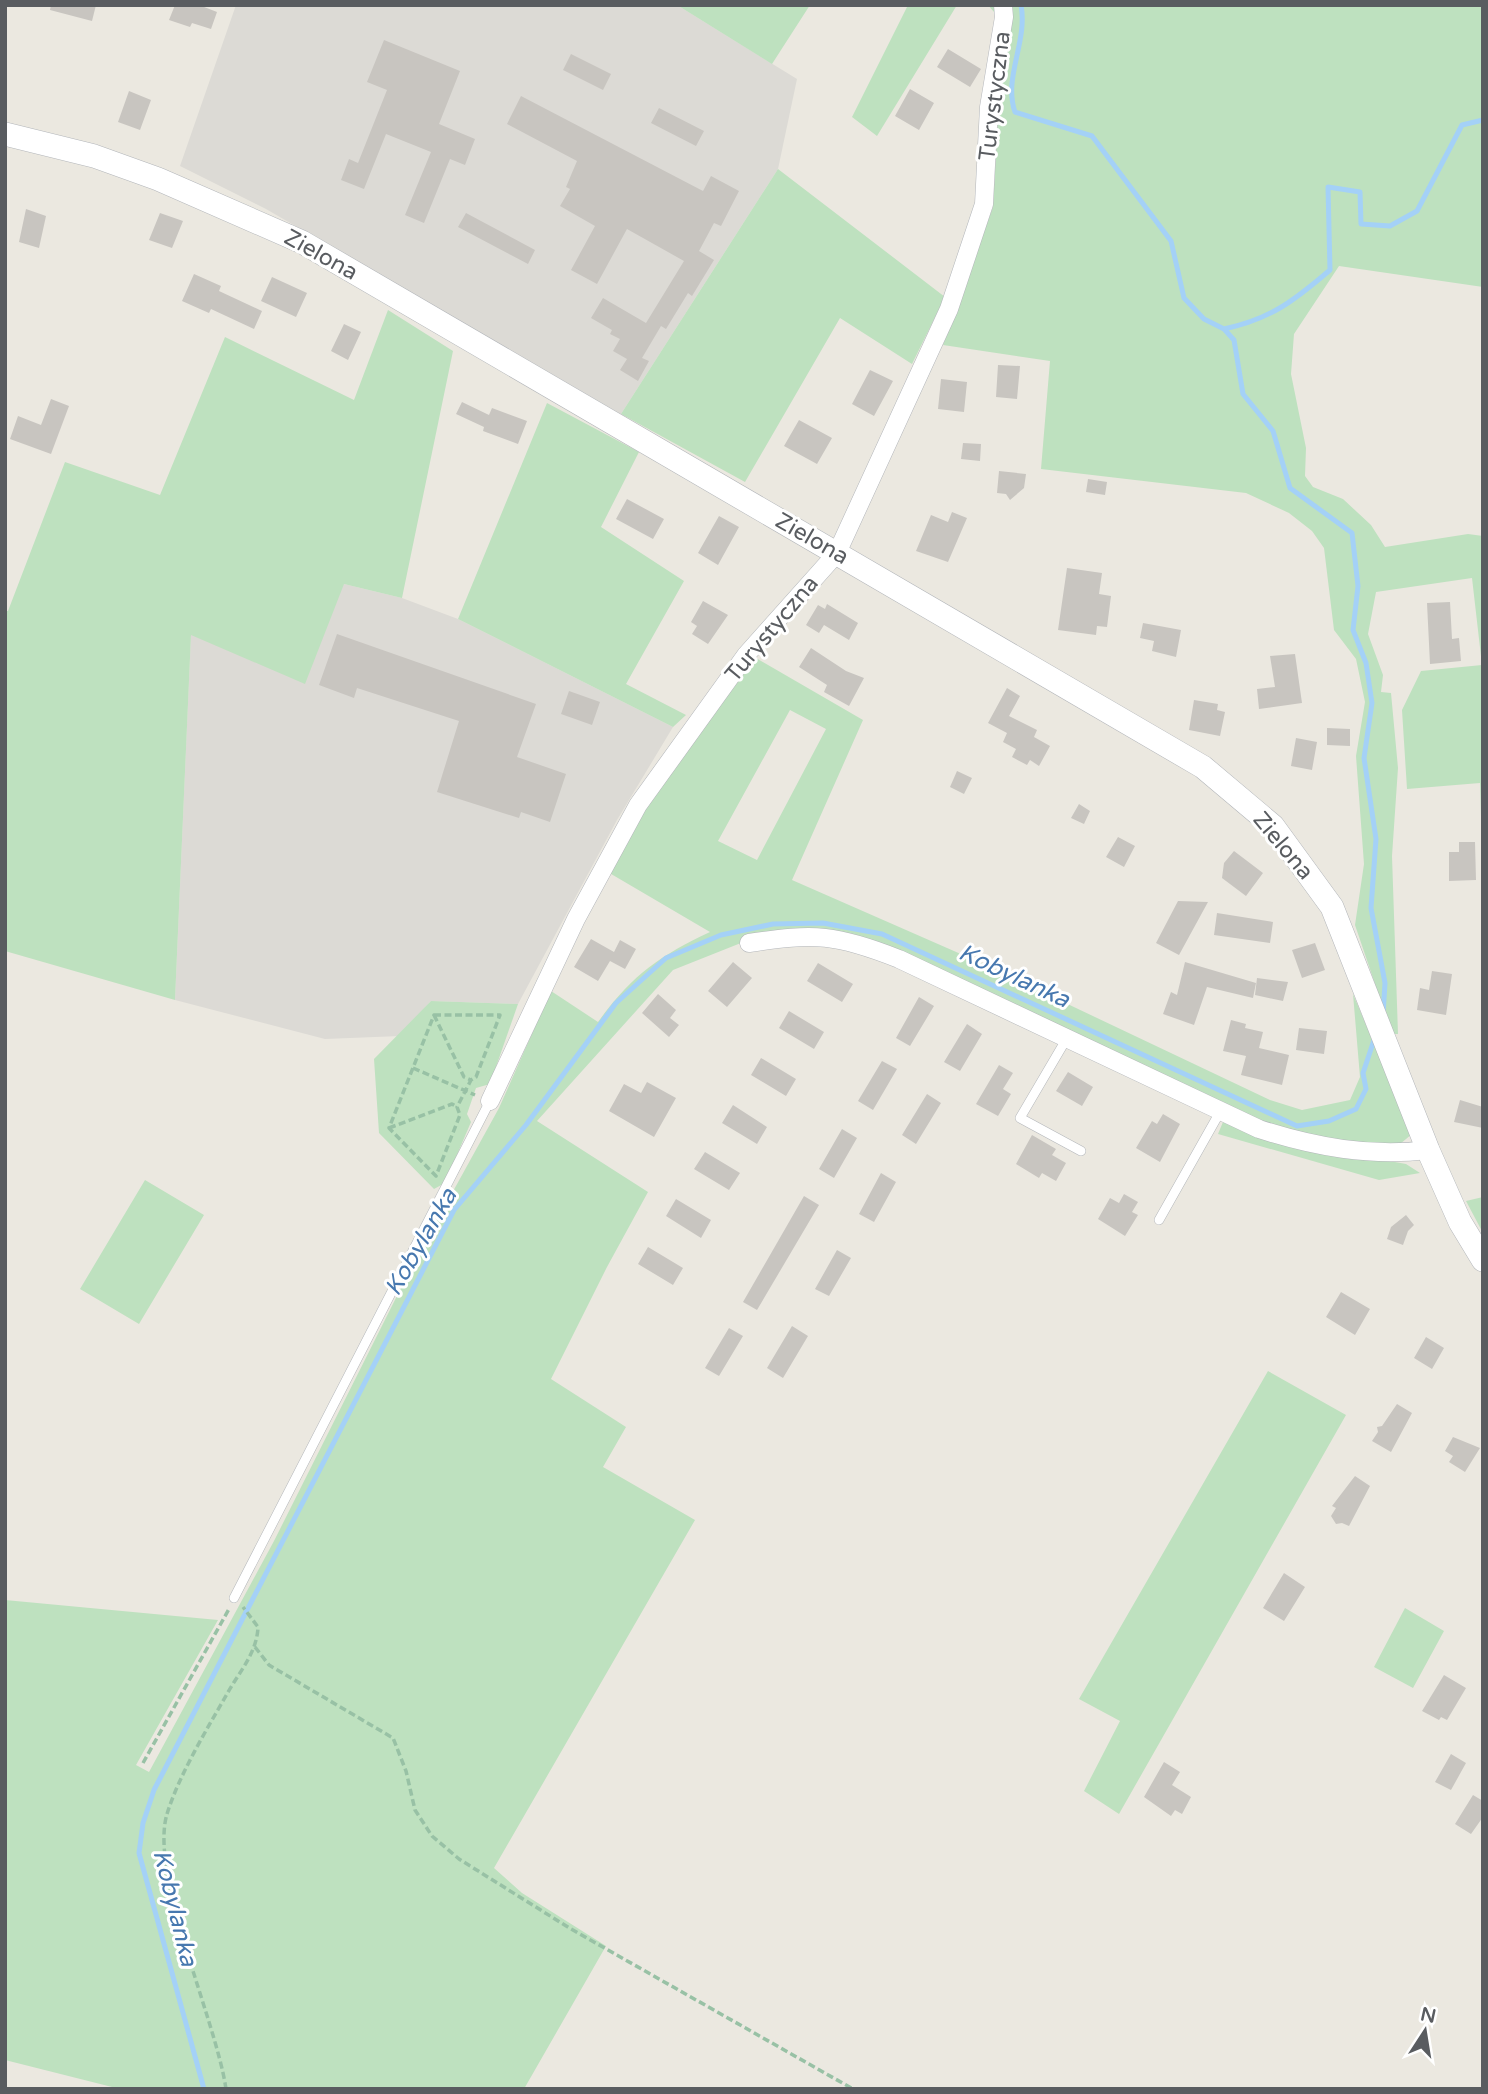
<svg xmlns="http://www.w3.org/2000/svg" width="1488" height="2094" font-family="'Varela Round',sans-serif">
<style>
.industrial{fill:#dcdad5}
.green{fill:#bee1bf;fill-rule:evenodd}
.lines{fill:none;stroke-linecap:round;stroke-linejoin:round}
.stream{stroke:#a4d1f7;stroke-width:5}
.building{fill:#c8c5c0}
.service-casing{stroke:#b3b6ba;stroke-width:10}
.minor-casing{stroke:#b3b6ba;stroke-width:19}
.tertiary-casing{stroke:#b3b6ba;stroke-width:24}
.path{stroke:#98c1a5;stroke-width:3.5;stroke-dasharray:7 3.5;stroke-linecap:butt}
.service{stroke:#fff;stroke-width:9}
.minor{stroke:#fff;stroke-width:18}
.tertiary{stroke:#fff;stroke-width:23}
.labels{text-anchor:middle;dominant-baseline:central;stroke-width:6;stroke-linejoin:round;paint-order:stroke}
.street-label{font-size:23px;fill:#595c60;stroke:#fff}
.water-label{font-size:24px;font-style:italic;fill:#4778af;stroke:#fff}
</style>
<rect width="100%" height="100%" fill="#ebe8e0"/>
<path class="industrial" d="M236,5H677L797,79L778,169L621,414L266,209L180,166Z
M344,584L402,598L458,619L673,727L617,820L518,1004L431,1001L400,1036L325,1039L175,1000L191,634Z"/>
<path class="green" d="M677,5H810L772,64Z
M908,5H957L877,136L852,117Z
M988,5H1483V287L1339,266L1294,334L1291,374L1306,448L1305,476L1313,487L1343,499L1371,525L1385,547L1468,534L1483,536V884L1480,783L1407,789L1402,710L1421,671L1482,665L1472,578L1376,592L1368,634L1383,675L1381,692L1391,693L1398,768L1392,856L1398,1034H1392L1355,925L1364,864L1356,756L1365,702L1356,659L1334,630L1324,548L1312,531L1289,513L1246,493L1041,469L1050,361L943,345L993,207L1001,65L1010,13L994,12Z
M778,169L945,297L912,364L840,318L745,482L621,414Z
M388,310L453,351L402,598L344,584L305,684L191,635L175,1000L5,951V611H8L65,462L160,495L225,337L354,400Z
M547,403L639,452L601,527L684,581L626,684L686,715L673,727L458,619Z
M756,658L863,720L792,880L979,962L1270,1100L1302,1110L1350,1100L1360,1077L1353,994L1412,1134L1394,1149L1285,1133L867,940L756,937L673,970L537,1121L648,1192L607,1267L551,1379L626,1427L603,1467L695,1520L494,1868L522,1893L606,1946L524,2089H120L5,2060V1600L218,1620L136,1765L149,1772L274,1541L414,1262L499,1108L551,991L598,1022C632,975 659,956 710,932L606,871L641,811ZM790,710L826,729L757,860L718,841Z
M431,1001L518,1004L490,1084L476,1088L467,1114L471,1122L445,1183L434,1189L379,1133L374,1059Z
M1223,1122L1279,1141L1406,1164L1420,1173L1379,1180L1218,1134Z
M145,1180L204,1215L139,1324L80,1289Z
M1483,1197V1233L1466,1201Z
M1268,1371L1346,1415L1119,1814L1084,1791L1120,1721L1079,1699Z
M1405,1608L1444,1631L1413,1688L1374,1667Z"/>
<g class="lines">
<path class="stream" d="M1021,5C1028,42 1003,77 1015,112L1092,136L1171,241L1184,298L1204,319L1224,329L1234,340L1243,394L1273,431L1290,488L1352,533L1358,586L1353,630L1366,663L1372,703L1364,758L1376,839L1371,908L1385,983L1383,1015
M1224,329C1271,319 1295,300 1330,270L1328,187L1360,192L1361,224L1390,226L1417,211L1462,125L1483,120
M204,2089L139,1853L143,1823L154,1790L454,1210L526,1125L616,1003L666,958L721,935L773,924L823,923L882,934L1297,1126L1329,1121L1356,1109L1366,1089L1363,1073L1375,1037"/>
</g>
<path class="building" d="M51,5H96L92,21L50,10Z
M175,5H199L217,12L211,29L192,23L190,27L169,20Z
M384,40L460,71L439,124L475,139L465,165L450,159L424,223L405,215L431,152L386,134L364,189L341,180L349,159L358,163L387,90L367,82Z
M948,49L981,69L970,87L937,67Z
M571,54L611,74L603,90L563,70Z
M910,89L934,103L919,130L895,116Z
M129,91L151,100L140,130L118,122Z
M521,96L703,191L711,176L739,191L721,226L714,223L699,251L714,260L692,296L688,293L666,329L661,326L642,358L649,361L638,381L620,370L627,359L613,351L620,339L610,334L612,330L591,318L603,298L646,323L684,261L627,229L597,284L571,270L595,226L560,206L570,189L566,187L577,161L507,124Z
M659,108L704,131L696,146L651,123Z
M26,209L46,216L39,248L19,242Z
M160,213L183,221L172,248L149,240Z
M466,213L535,250L528,264L458,227Z
M194,274L221,286L219,291L262,311L254,329L211,309L209,313L182,301Z
M272,277L307,293L296,317L261,301Z
M344,324L361,332L348,360L331,351Z
M998,365L1020,366L1017,399L996,397Z
M870,370L893,381L874,416L852,404Z
M941,379L967,382L964,412L938,409Z
M51,399L69,406L51,454L10,439L18,416L41,425Z
M462,402L489,415L492,408L527,421L518,444L483,431L484,427L456,414Z
M799,420L832,438L817,464L784,446Z
M963,443L981,444L980,461L961,459Z
M999,471L1026,474L1024,488L1010,500L1006,494L997,493Z
M1088,479L1107,482L1105,495L1086,492Z
M627,499L664,519L653,539L616,519Z
M952,512L967,518L948,562L916,551L931,515L948,522Z
M719,516L739,527L718,565L698,553Z
M1067,568L1102,573L1099,594L1111,596L1107,627L1097,626L1096,635L1058,630Z
M703,601L728,615L708,644L692,634L697,626L691,622Z
M1450,602L1452,639L1459,638L1461,661L1430,664L1427,603Z
M827,604L858,623L849,640L824,625L819,633L806,625L818,605L825,609Z
M1143,623L1181,630L1176,657L1152,651L1154,641L1140,638Z
M337,634L536,704L517,757L566,774L550,822L521,812L519,818L437,792L459,721L357,688L354,698L319,685Z
M811,648L846,671L864,678L849,706L824,692L827,685L799,667Z
M1295,654L1302,703L1259,709L1257,689L1275,687L1270,656Z
M1007,688L1020,696L1009,716L1037,730L1034,737L1050,746L1039,766L1030,760L1027,765L1012,757L1016,749L1003,742L1007,733L988,723Z
M569,691L600,702L592,725L561,714Z
M1194,700L1218,704L1217,710L1225,712L1220,736L1189,730Z
M1327,728L1350,729V746L1327,745Z
M1296,738L1317,742L1312,770L1291,766Z
M957,771L972,778L964,794L950,787Z
M1079,804L1090,811L1084,824L1071,818Z
M1118,837L1135,846L1124,867L1106,857Z
M1459,842H1475L1476,880L1449,881V852H1459Z
M1234,851L1263,873L1246,896L1222,878L1224,863Z
M1178,901L1208,902L1179,955L1156,943Z
M1217,913L1273,922L1270,943L1214,935Z
M591,939L614,952L620,940L636,949L625,969L610,961L598,981L574,967Z
M1315,943L1325,970L1302,978L1292,950Z
M733,962L752,978L727,1007L708,991Z
M1185,962L1256,983L1253,998L1207,987L1194,1025L1163,1014L1171,992L1177,995Z
M818,963L853,984L842,1002L807,981Z
M1432,971L1452,974L1446,1015L1417,1010L1420,988L1429,990Z
M1257,978L1288,982L1283,1001L1255,995Z
M658,994L676,1010L670,1018L679,1025L669,1037L642,1013Z
M919,997L934,1006L910,1046L896,1038Z
M789,1011L824,1032L814,1049L779,1028Z
M1231,1020L1246,1024L1245,1028L1263,1032L1259,1048L1289,1055L1282,1085L1241,1075L1246,1056L1223,1051Z
M967,1024L982,1034L960,1071L944,1062Z
M1299,1028L1327,1031L1324,1054L1296,1050Z
M761,1058L796,1079L786,1096L751,1075Z
M882,1061L897,1069L873,1110L858,1101Z
M999,1065L1013,1073L1003,1089L1011,1094L998,1116L976,1104Z
M1068,1072L1093,1087L1082,1106L1056,1091Z
M647,1082L676,1098L654,1137L609,1111L624,1084L641,1093Z
M927,1094L941,1103L916,1144L902,1135Z
M1460,1100L1483,1107V1128L1454,1122Z
M733,1105L767,1127L757,1144L722,1123Z
M1163,1114L1180,1124L1160,1162L1136,1148L1152,1121L1157,1124Z
M842,1129L857,1138L834,1178L819,1169Z
M1032,1135L1056,1149L1052,1155L1066,1163L1056,1181L1042,1173L1039,1178L1016,1164Z
M705,1152L740,1173L729,1190L694,1169Z
M881,1173L896,1182L874,1222L859,1214Z
M1124,1194L1138,1202L1132,1212L1138,1215L1125,1236L1098,1219L1110,1198L1119,1203Z
M804,1196L819,1205L757,1310L743,1302Z
M676,1199L711,1220L701,1238L666,1216Z
M1406,1215L1414,1225L1408,1231L1403,1245L1387,1239L1391,1227Z
M648,1247L683,1268L673,1285L638,1264Z
M837,1250L851,1258L829,1296L815,1289Z
M1341,1292L1370,1309L1355,1335L1326,1317Z
M792,1326L808,1336L783,1378L767,1368Z
M729,1328L743,1336L719,1376L705,1368Z
M1426,1337L1444,1348L1432,1369L1414,1358Z
M1397,1404L1412,1413L1391,1452L1372,1441L1378,1432L1377,1427L1382,1426Z
M1453,1437L1480,1448L1465,1472L1449,1462L1453,1456L1445,1451Z
M1355,1476L1370,1486L1349,1526L1342,1523L1336,1524L1331,1516L1336,1508L1332,1506Z
M1284,1573L1305,1587L1284,1621L1263,1608Z
M1444,1675L1466,1688L1447,1720L1441,1717L1439,1720L1422,1711Z
M1451,1754L1466,1763L1451,1790L1435,1782Z
M1164,1762L1180,1772L1172,1785L1191,1797L1182,1814L1175,1810L1171,1816L1144,1797Z
M1473,1795L1483,1801V1817L1471,1834L1455,1824Z"/>
<g class="lines">
<defs>
<path id="service" d="M1067,1038L1020,1118L1081,1151
M1159,1220L1220,1112
M234,1598L490,1101"/>
<path id="minor" d="M749,943C815,933 836,934 899,959L1259,1129C1315,1147 1370,1157 1428,1150
M490,1101L576,919L638,805L746,655L837,553L949,309L984,204L989,107L1004,17L1003,5"/>
<path id="tertiary" d="M5,134L94,156L158,179L302,242L1203,767L1273,826L1332,907L1428,1150L1460,1222L1483,1260"/>
</defs>
<use href="#service" class="service-casing"/>
<use href="#minor" class="minor-casing"/>
<use href="#tertiary" class="tertiary-casing"/>
<path class="path" d="M434,1015H500L476,1077L471,1080L457,1107L460,1115L436,1176L389,1128Z
M434,1015L464,1077L471,1080
M413,1068L475,1095
M389,1128L452,1104L457,1107
M255,1647L269,1665L393,1738L406,1771L415,1810L432,1836L459,1859L571,1929L853,2089
M143,1763L229,1609
M226,2089C216,2020 149,1874 167,1814C179,1775 207,1729 227,1694C239,1672 257,1653 258,1627L243,1607"/>
<use href="#service" class="service"/>
<use href="#minor" class="minor"/>
<use href="#tertiary" class="tertiary"/>
</g>
<g class="labels">
<g class="street-label">
<text transform="translate(995 96) rotate(-83)">Turystyczna</text>
<text transform="translate(321 255) rotate(29)">Zielona</text>
<text transform="translate(812 539) rotate(30)">Zielona</text>
<text transform="translate(772 629) rotate(-50)">Turystyczna</text>
<text transform="translate(1283 846) rotate(50)">Zielona</text>
</g>
<g class="water-label">
<text transform="translate(1014 976) rotate(25)">Kobylanka</text>
<text transform="translate(421 1242) rotate(-60)">Kobylanka</text>
<text transform="translate(175 1908) rotate(76)">Kobylanka</text>
</g>
</g>
<rect width="1488" height="2094" fill="none" stroke="#595c60" stroke-width="14"/>
<g transform="translate(1425 2031) rotate(12)" stroke="#ffffff" stroke-width="5" paint-order="stroke">
<path d="M0-5L12 26L0 18L-12 26Z" fill="#595c60"/>
<text y="-10" font-size="19" font-weight="bold" text-anchor="middle" fill="#595c60">N</text>
</g>
</svg>
